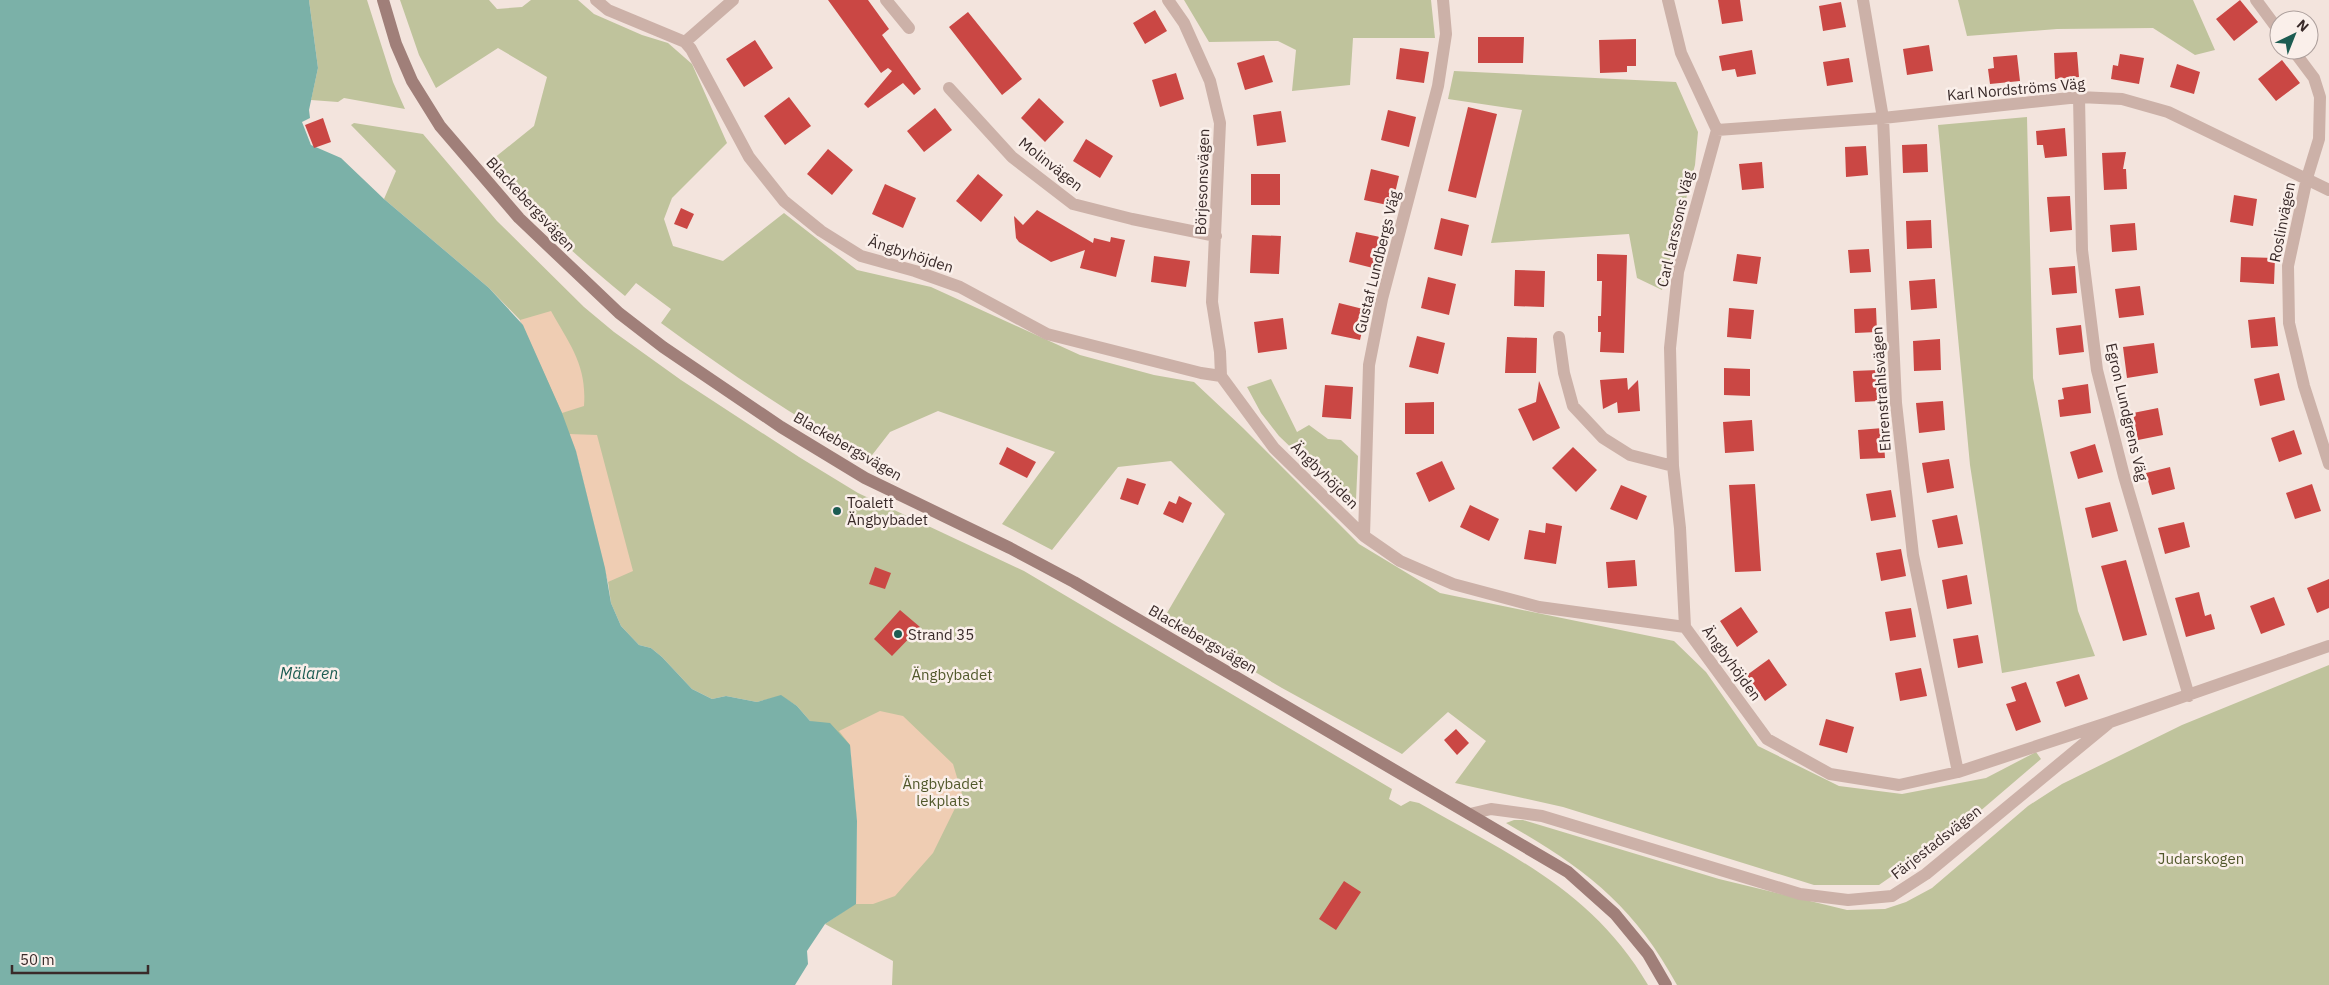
<svg xmlns="http://www.w3.org/2000/svg" width="2329" height="985" font-family="'IBM Plex Sans',sans-serif">
<style>
.green{fill:#bfc39c}
.sand{fill:#efcdb3}
.water{fill:#7bb1a8}
.building{fill:#ca4744}
.lines{fill:none;stroke-linecap:round;stroke-linejoin:round}
.street{stroke:#ccb1a8;stroke-width:12}
.secondary{stroke:#a07f79;stroke-width:12}
.poi-dot{fill:#1c5c52;stroke:#faefea;stroke-width:2}
.labels{text-anchor:middle;dominant-baseline:central;stroke-width:5;stroke-linejoin:round;paint-order:stroke}
.street-label{font-size:15px;fill:#392a29;stroke:#faefea}
.poi-label{font-size:15px;fill:#392a29;stroke:#faefea;text-anchor:start}
.park-label{font-size:15px;fill:#51582b;stroke:#faefea}
.water-label{font-size:16px;font-style:italic;fill:#1c5c52;stroke:#faefea}
</style>
<rect width="100%" height="100%" fill="#f3e4dd"/>
<path class="green" d="M309,0H367L393,82L405,109L344,98L338,102L311,100L318,68Z
M400,0H489L497,9L522,7L531,0H578L594,14L642,35L668,43L692,64L727,143L672,198L664,219L673,246L723,261L784,213L857,270L931,287L1080,355L1154,375L1194,382L1243,428L1359,544L1440,593L1674,641L1706,672L1758,746L1839,786L1902,794L1986,778L2036,752L2041,759L1958,830L1879,885H1814L1563,807L1455,783L1486,741L1448,712L1402,754L1282,688L1164,618L1225,514L1171,461L1118,467L1052,550L1002,524L1055,452L938,411L890,432L869,459C796,418 728,372 661,323L671,309L636,283L625,296C576,256 528,213 488,163L534,126L547,77L498,48L436,88L419,55Z
M1184,0H1431L1435,38H1353L1350,85L1292,91L1296,50L1278,41L1209,42Z
M1958,0H2193L2215,50L2195,55L2153,28L2057,29L1967,36Z
M1454,71L1676,82L1698,132L1695,165L1662,290L1637,278L1629,234L1491,243L1522,110L1448,99Z
M2027,117L2033,378L2078,611L2095,656L2002,673L1970,465L1938,125Z
M354,123L423,134L497,221L584,307L614,332L681,380L799,457L858,493L1024,571L1392,789L1389,799L1401,806L1410,801L1419,803C1509,854 1593,891 1648,985H892L893,961L825,924L856,903L857,821L850,745L810,721L797,706L781,696L757,702L726,696L712,699L692,689L662,657L651,648L639,645L621,626L611,603L608,582L576,451L520,320L489,288L384,199L396,171L351,125Z
M1271,379L1297,432L1309,425L1328,439L1341,440L1358,456L1356,500L1351,505L1279,436L1261,413L1247,387Z
M2329,665V985H1677C1633,904 1584,868 1506,823L1514,820H1523L1719,879L1847,910L1885,909L1906,902L1932,888L2028,806L2062,784L2182,725Z"/>
<path class="sand" d="M551,311C570,345 587,365 584,406L562,413L520,320Z
M569,434L597,435L633,571L608,582L576,451Z
M880,711L903,716L953,764L962,794L933,853L895,896L873,904H856L857,821L850,745L839,731Z"/>
<path class="water" d="M0,0H309L318,68L309,110L310,118L302,122L311,145L341,158L384,199L489,288L523,325L562,413L576,451L605,568L611,603L621,626L639,645L651,648L662,657L692,689L712,699L726,696L757,702L781,695L797,706L810,721L830,723L850,745L857,821L856,904L825,924L807,951L808,964L795,985H0Z"/>
<path class="building" d="M828,0H868L889,29L882,35L921,89L914,95L903,83L868,108L864,104L892,71L888,68L881,73Z
M1718,0H1740L1743,21L1722,24Z
M2240,0L2258,22L2234,41L2216,19Z
M1841,2L1846,27L1823,31L1819,6Z
M1155,10L1167,31L1145,44L1133,23Z
M968,12L1022,79L1002,95L949,27Z
M1478,37H1524L1523,63H1478Z
M1636,39V66H1627V72L1600,73L1599,40Z
M755,40L773,68L744,87L726,59Z
M1929,45L1933,71L1907,75L1903,49Z
M1400,48L1429,52L1424,83L1396,79Z
M1752,50L1756,74L1737,77L1735,69L1722,71L1719,56Z
M2077,52L2079,77L2055,79L2054,53Z
M2120,54L2144,58L2139,84L2111,79L2113,65L2118,66Z
M1264,55L1273,82L1245,90L1237,63Z
M2017,55L2020,81L1990,84L1988,69L1994,68L1993,57Z
M1849,58L1853,82L1827,86L1823,62Z
M2282,60L2300,83L2276,101L2258,79Z
M2177,64L2200,72L2194,94L2170,87Z
M1176,73L1184,99L1160,107L1152,80Z
M789,97L811,126L785,145L764,116Z
M1039,98L1064,122L1045,142L1021,118Z
M1468,107L1497,114L1476,198L1448,191Z
M935,108L952,130L924,152L907,131Z
M1388,110L1416,117L1409,147L1381,140Z
M1281,111L1286,142L1257,146L1253,115Z
M323,118L331,142L314,148L305,125Z
M2065,128L2067,156L2045,158L2043,145H2037L2036,131Z
M1086,139L1113,156L1100,178L1073,161Z
M1927,144L1928,172L1903,173L1902,145Z
M1866,146L1868,175L1846,177L1845,147Z
M828,149L853,170L832,195L807,174Z
M2126,152L2123,169H2126L2127,189L2104,190L2102,153Z
M1762,162L1764,188L1742,190L1739,164Z
M1371,169L1399,176L1392,206L1364,200Z
M978,174L1003,195L981,222L956,201Z
M1251,174H1280V205H1251Z
M885,184L916,198L903,228L872,214Z
M2234,195L2257,199L2253,226L2230,222Z
M2070,196L2072,230L2050,232L2047,197Z
M681,208L694,214L687,229L674,224Z
M1037,210L1093,243L1094,238L1110,242L1111,237L1125,240L1116,277L1080,268L1085,250L1051,262L1019,242L1016,238L1014,216L1023,225Z
M1441,218L1469,225L1462,256L1434,249Z
M1931,220L1932,248L1907,249L1906,221Z
M2135,223L2137,250L2112,252L2110,225Z
M1356,232L1385,238L1377,269L1349,262Z
M1252,235L1281,236L1279,274L1250,273Z
M1869,249L1871,272L1850,273L1848,250Z
M1597,254L1627,255L1624,353L1600,352L1601,332H1598V316H1601L1602,281H1597Z
M1737,254L1761,257L1757,284L1733,281Z
M1154,256L1190,261L1186,287L1151,282Z
M2241,257L2275,258L2274,284L2240,282Z
M2075,266L2077,293L2052,295L2049,268Z
M1515,270L1545,271L1544,307L1514,306Z
M1428,277L1456,284L1449,315L1421,308Z
M1935,279L1937,308L1911,310L1909,281Z
M2140,286L2144,315L2119,318L2115,289Z
M1339,303L1367,310L1360,340L1331,334Z
M1729,308L1754,310L1751,339L1727,337Z
M1876,308L1877,332L1855,333L1854,309Z
M2275,317L2278,346L2251,348L2248,320Z
M1283,318L1287,349L1258,353L1254,322Z
M2081,325L2084,352L2059,355L2056,328Z
M1417,336L1445,343L1438,374L1409,367Z
M1507,337L1537,338L1536,373H1505Z
M1940,339L1941,370L1914,371L1913,341Z
M2154,343L2158,373L2127,378L2123,347Z
M1724,368L1750,369V396L1724,395Z
M1878,370L1880,401L1855,402L1853,371Z
M2279,373L2285,400L2260,406L2254,379Z
M1627,378L1628,390L1638,380L1640,411L1618,413L1617,402L1603,409L1600,380Z
M1539,381L1560,428L1533,441L1518,409L1536,402Z
M2088,384L2091,413L2060,417L2058,400L2064,399L2062,388Z
M1325,385L1353,387L1351,419L1322,417Z
M1943,401L1945,430L1919,433L1916,403Z
M1434,402V434H1405V403Z
M2158,408L2163,435L2138,440L2133,413Z
M1752,420L1754,451L1725,453L1723,422Z
M1883,428L1885,458L1860,459L1858,430Z
M2294,430L2302,454L2279,462L2271,438Z
M2095,444L2103,472L2078,479L2070,452Z
M1007,447L1036,462L1027,478L999,464Z
M1573,447L1597,470L1576,492L1552,468Z
M1949,459L1954,488L1927,493L1922,463Z
M1442,461L1455,489L1429,502L1416,473Z
M2170,467L2175,489L2152,495L2146,473Z
M1127,478L1146,484L1138,505L1120,499Z
M1755,484L1761,571L1735,572L1729,485Z
M2312,484L2321,511L2295,519L2286,493Z
M1621,485L1647,496L1637,520L1610,509Z
M1891,490L1896,517L1871,521L1866,494Z
M1179,496L1192,503L1183,523L1163,514L1169,501L1176,504Z
M2110,502L2118,531L2092,538L2085,508Z
M1470,505L1499,519L1489,541L1460,527Z
M1957,515L1963,544L1938,548L1932,520Z
M2184,522L2190,547L2165,554L2158,528Z
M1546,523L1562,526L1556,564L1524,559L1529,530L1545,533Z
M1901,549L1906,576L1881,581L1876,553Z
M1635,560L1637,586L1608,588L1606,562Z
M2126,560L2147,635L2123,641L2101,566Z
M875,567L891,573L885,589L869,584Z
M1967,575L1972,604L1947,609L1942,580Z
M2329,579V608L2317,613L2307,588Z
M2199,592L2205,616L2211,614L2215,629L2186,637L2175,598Z
M2274,597L2285,625L2261,634L2250,606Z
M1741,607L1758,632L1737,647L1720,621Z
M1911,608L1916,637L1890,641L1885,612Z
M900,610L920,627L892,656L874,639Z
M1978,635L1983,663L1958,668L1953,639Z
M1769,659L1787,685L1765,701L1747,675Z
M1921,668L1927,696L1900,701L1895,673Z
M2079,674L2088,699L2065,707L2056,682Z
M2026,682L2041,722L2016,731L2006,704L2016,701L2011,687Z
M1826,719L1854,727L1847,753L1819,745Z
M1456,729L1469,743L1457,755L1444,740Z
M1344,881L1361,892L1336,930L1319,919Z"/>
<g class="lines">
<path class="street" d="M596,0L608,10L685,42L691,49L749,157L784,201L821,231L861,256L915,271L960,287L1047,334L1201,373L1221,376L1274,448L1364,536L1400,561L1453,584L1539,607L1685,627L1767,739L1830,774L1899,785L1958,772L2110,722
M886,0L909,28
M1168,0L1184,23L1210,81L1220,123L1212,302L1220,352L1221,376
M1668,0L1681,53L1717,130L1678,272L1670,348L1673,466L1680,528L1685,627
M1863,0L1883,118L1896,403L1913,555L1958,772
M2256,0L2279,31
M685,42L733,0
M2293,50L2314,78L2320,97L2319,139L2307,178L2288,266L2289,323L2304,386L2329,464
M949,88L1012,157L1073,204L1132,219L1216,236
M2079,97L2082,250L2097,370L2124,476L2189,696
M1717,130L1883,118L2079,97L2122,99L2168,112L2329,190
M1559,337L1564,373L1573,406L1603,438L1630,455L1673,466
M1364,536L1369,365L1382,299L1438,86L1446,34L1443,0
M1470,814L1491,809L1542,816L1800,894L1848,900L1892,896L1926,874L2110,722L2329,646"/>
<path class="secondary" d="M383,0L396,44L412,81L440,126L519,218L619,313L663,347L781,427L865,478L1010,548L1074,582L1568,872L1615,914L1648,954L1666,985"/>
</g>
<g class="poi-dot">
<circle cx="837" cy="511" r="5"/>
<circle cx="898" cy="634" r="5"/>
</g>
<g class="labels">
<g class="street-label">
<text transform="translate(2016 89) rotate(-5)">Karl Nordströms Väg</text>
<text transform="translate(1051 164) rotate(38)">Molinvägen</text>
<text transform="translate(1202 182) rotate(-88)">Börjesonsvägen</text>
<text transform="translate(531 204) rotate(47)">Blackebergsvägen</text>
<text transform="translate(2282 222) rotate(-79)">Roslinvägen</text>
<text transform="translate(1675 229) rotate(-77)">Carl Larssons Väg</text>
<text transform="translate(911 254) rotate(18)">Ängbyhöjden</text>
<text transform="translate(1377 262) rotate(-76)">Gustaf Lundbergs Väg</text>
<text transform="translate(1881 389) rotate(-94)">Ehrenstrahlsvägen</text>
<text transform="translate(2127 412) rotate(77)">Egron Lundgrens Väg</text>
<text transform="translate(848 446) rotate(30)">Blackebergsvägen</text>
<text transform="translate(1325 475) rotate(45)">Ängbyhöjden</text>
<text transform="translate(1203 639) rotate(30)">Blackebergsvägen</text>
<text transform="translate(1732 663) rotate(54)">Ängbyhöjden</text>
<text transform="translate(1936 842) rotate(-38)">Färjestadsvägen</text>
</g>
<g class="poi-label">
<text x="847" y="502">Toalett<tspan x="847" dy="17">Ängbybadet</tspan></text>
<text x="908" y="634">Strand 35</text>
</g>
<g class="park-label">
<text x="952" y="674">Ängbybadet</text>
<text x="943" y="783">Ängbybadet<tspan x="943" dy="17">lekplats</tspan></text>
<text x="2201" y="858">Judarskogen</text>
</g>
<g class="water-label">
<text x="309" y="673">Mälaren</text>
</g>
</g>
<g transform="translate(2294 35) rotate(43)"><circle r="24" fill="#faefea" stroke="#ada09d"/>
<path d="M0-4L9 19L0 12L-9 19Z" fill="#1c5c52"/>
<text y="-8" font-size="14" font-weight="bold" text-anchor="middle" fill="#392a29">N</text>
</g>
<path d="M12 965v8h136v-8" fill="none" stroke="#392a29" stroke-width="2.5"/>
<text x="20" y="965" font-size="15" fill="#392a29" stroke="#faefea" stroke-width="4" paint-order="stroke">50 m</text>
</svg>
